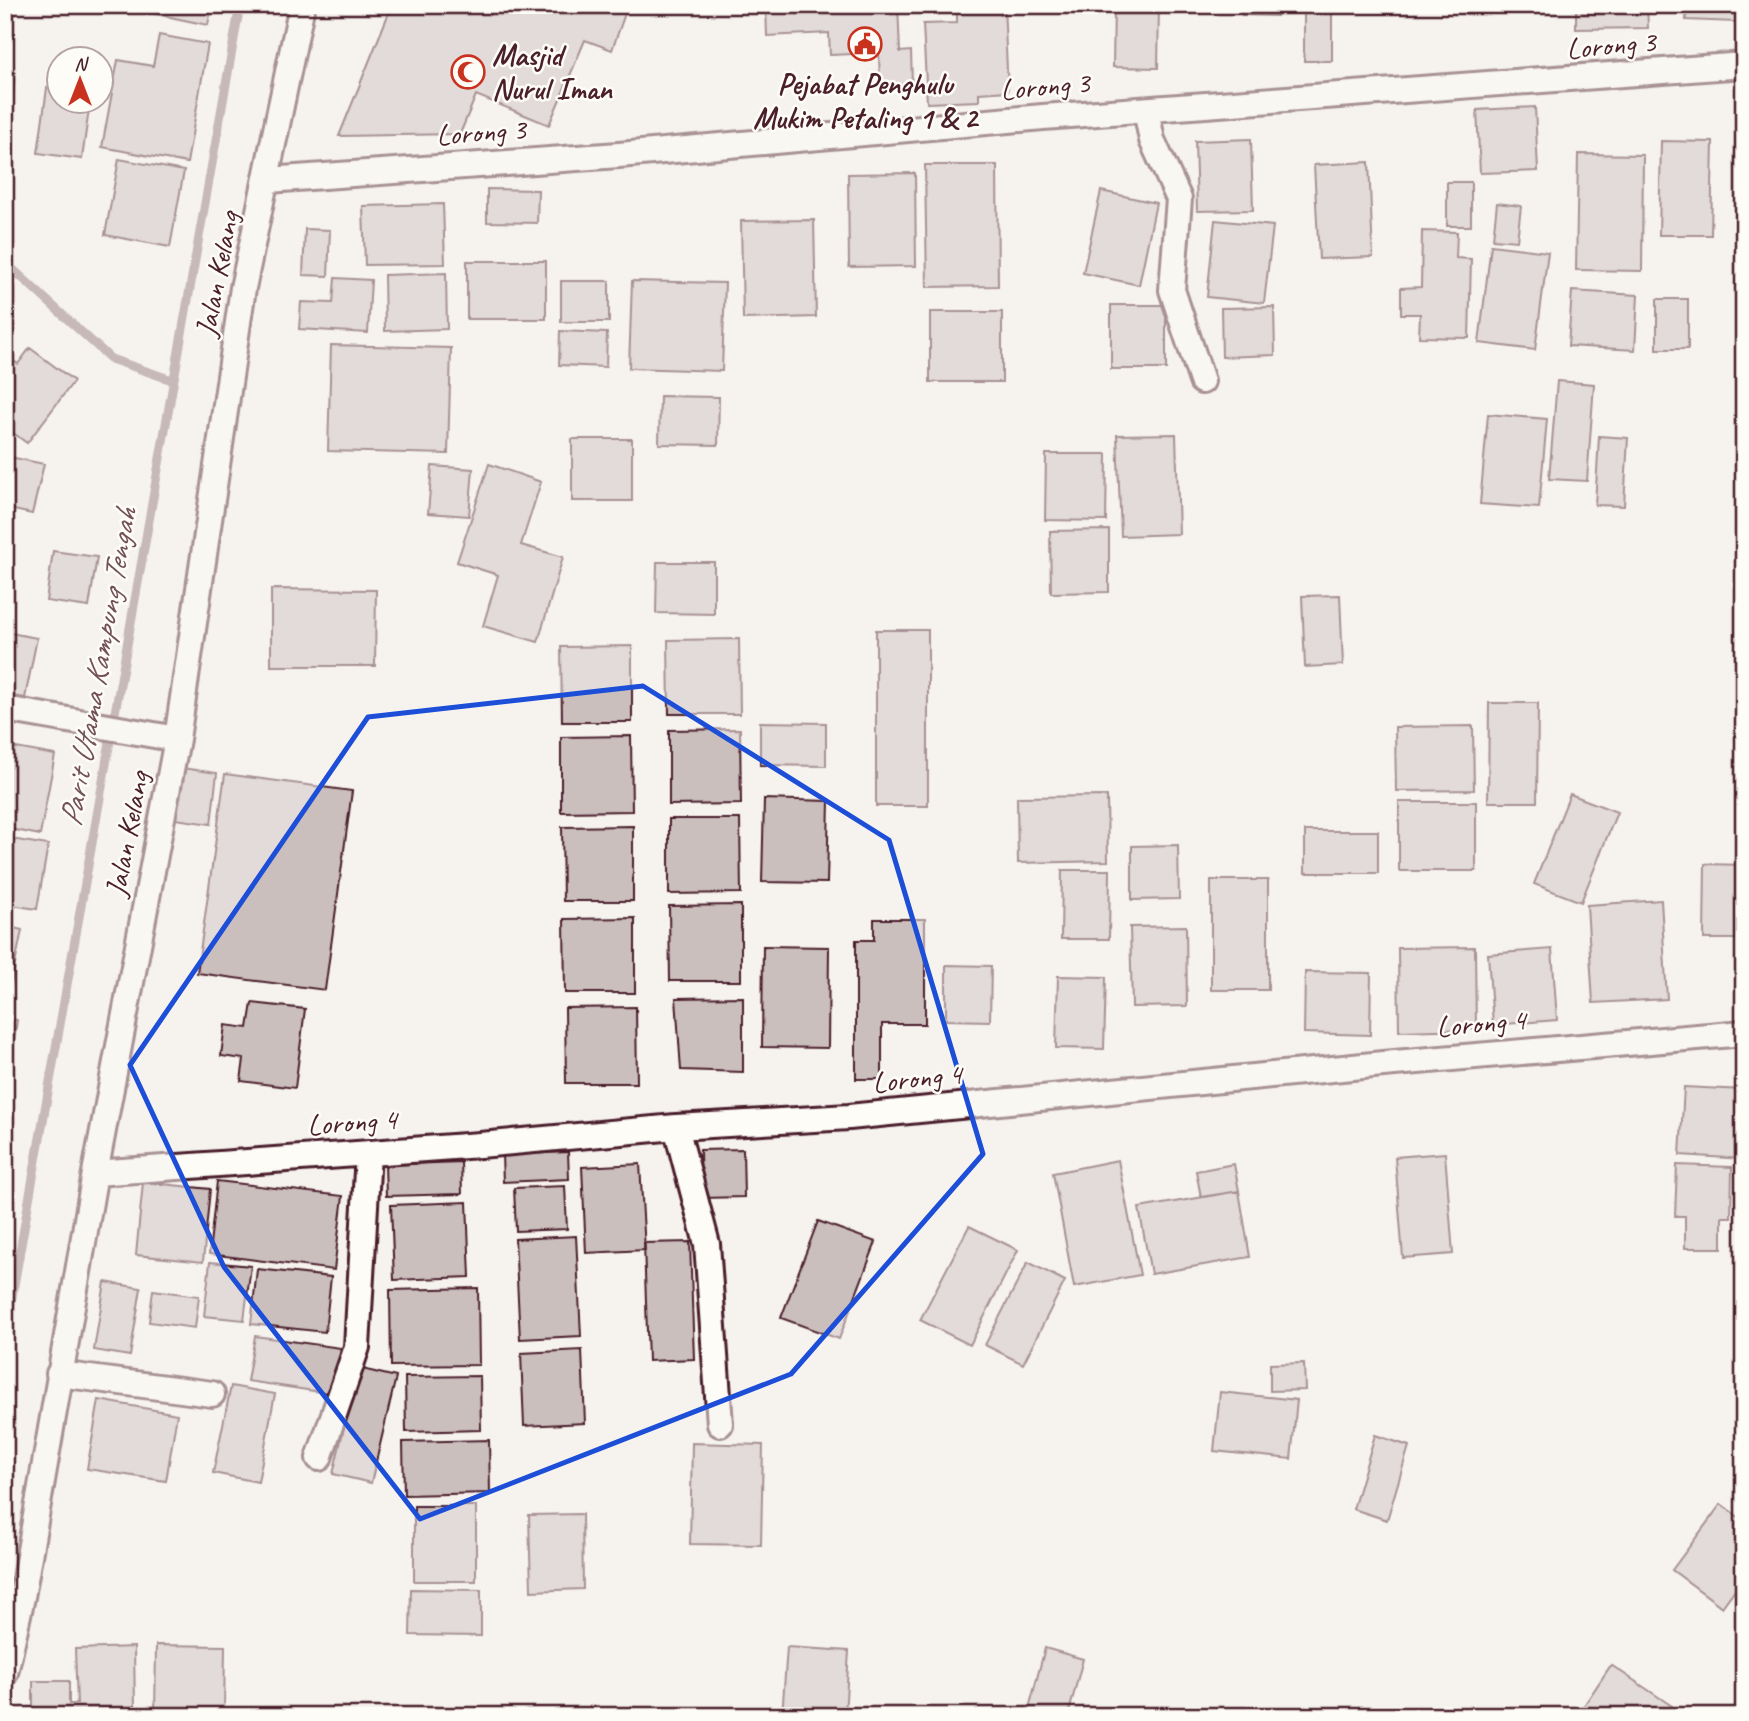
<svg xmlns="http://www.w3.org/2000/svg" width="1749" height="1721" font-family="Caveat,sans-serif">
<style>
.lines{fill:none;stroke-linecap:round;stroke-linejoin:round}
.stream{stroke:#8e7378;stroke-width:9}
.building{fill:#cbbfbe;stroke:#4a1f2b;stroke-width:2}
.minor-casing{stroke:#4a1f2b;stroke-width:30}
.minor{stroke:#fdfcf7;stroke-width:24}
.marked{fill:none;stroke:#1d4ed8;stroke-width:5;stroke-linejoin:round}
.labels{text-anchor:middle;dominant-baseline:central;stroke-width:5;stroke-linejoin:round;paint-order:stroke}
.street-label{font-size:30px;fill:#4a1f2b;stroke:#fdfcf7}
.poi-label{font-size:30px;font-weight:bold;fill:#4a1f2b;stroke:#fdfcf7;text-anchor:start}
.water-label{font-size:32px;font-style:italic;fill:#725058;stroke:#fdfcf7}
</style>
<rect width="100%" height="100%" fill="#f6f3ef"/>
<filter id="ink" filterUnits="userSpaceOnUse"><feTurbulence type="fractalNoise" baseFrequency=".0143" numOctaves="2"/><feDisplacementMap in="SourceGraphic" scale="14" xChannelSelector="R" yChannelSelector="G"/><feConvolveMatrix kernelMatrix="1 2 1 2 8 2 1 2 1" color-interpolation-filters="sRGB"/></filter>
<g filter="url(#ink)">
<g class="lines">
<path class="stream" d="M5,262L111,359L172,380
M5,1336L240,5"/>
</g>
<path class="building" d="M113,5H212L208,25Z
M392,5H628L612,50L585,40L549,125L476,95L460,134L339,136Z
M766,5H898L900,52L911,51L912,84L880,85L879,53L830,55L829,33L767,36Z
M957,5H1004L1008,91L979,93V101L927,103L923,24L957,23Z
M1114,5H1159L1158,68L1113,67Z
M1242,5H1278L1277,16L1242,15Z
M1304,5H1332V61H1304Z
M1576,5H1647L1648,28L1576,29Z
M1687,5H1737L1736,22L1686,20Z
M159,35L208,44L187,163L102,147L118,60L153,66Z
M5,73H15L7,155H5Z
M47,88L60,90V102H90L82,159L38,153Z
M1535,107L1538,171L1480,173L1477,110Z
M1251,139L1253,210L1197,211L1195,141Z
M1661,141L1713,142L1711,235H1659Z
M1578,154L1643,155L1642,271L1576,270Z
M119,159L184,171L170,247L105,235Z
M1369,162L1373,257L1319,259L1314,165Z
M925,165H997L998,286L927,287Z
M915,173L916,266L849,267L848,174Z
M1447,182H1471V226H1447Z
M487,189L538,190L537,223L487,222Z
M1101,191L1156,203L1139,285L1083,273Z
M1497,203L1521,206L1517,241L1493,239Z
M443,204L445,264L365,265L363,206Z
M814,220L816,317L743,319L741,221Z
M1215,220L1273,226L1264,303L1207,297Z
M305,229L330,230L328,276L303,275Z
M1422,231L1457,232L1456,258L1471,259L1469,338L1419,337L1420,314H1401V288L1421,287Z
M1491,245L1548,252L1535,350L1479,343Z
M467,261H546V319H467Z
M446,273L447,329L385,331L384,275Z
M335,278L371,280L368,333L299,329L301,302L333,303Z
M561,281H609V322H561Z
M632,281L725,283L722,371L629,368Z
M1572,291L1638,295L1635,350L1568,346Z
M1657,299H1688V349H1657Z
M1111,305H1166V369H1111Z
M1274,307L1275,355L1222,357L1221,308Z
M930,312H1002V382H930Z
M560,331L607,333L606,367L559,365Z
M331,345L451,348L448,454L328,451Z
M30,348L74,381L27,443L5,427V355L18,364Z
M1557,381L1594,384L1587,481L1549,479Z
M660,396L719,397L718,445L659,444Z
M1488,414L1547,419L1539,508L1480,504Z
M1176,434L1179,534L1121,536L1117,435Z
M1599,436L1628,438L1624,506L1595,505Z
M572,439H632V501H572Z
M1046,454H1107L1106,521L1045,520Z
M5,456L44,464L32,514L5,508Z
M489,464L541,482L521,545L563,557L538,642L483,626L498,575L457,562Z
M432,466L473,469L469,516L428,513Z
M1109,530V592L1051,593L1050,531Z
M53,551L97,557L89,607L46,601Z
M657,562H714V614L656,613Z
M271,589L376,590L375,666H271Z
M1340,595L1343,665L1305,667L1302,596Z
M876,630H928V806H876Z
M5,632L37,638L25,698L5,695Z
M739,639L740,714H669L668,640Z
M632,646V722H562L561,647Z
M1489,703H1538L1537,802H1488Z
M760,722L826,723V766L760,765Z
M1473,726L1474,790L1396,791L1395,727Z
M740,729L741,804L669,805V730Z
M631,736L632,811L561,812V737Z
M5,746L55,755L40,835L5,828Z
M182,768L217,773L211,824L175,819Z
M225,774L352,791L325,990L197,973Z
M1570,794L1617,812L1581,902L1534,884Z
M1107,796L1108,861L1018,863L1017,797Z
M764,799L829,801L827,883L762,882Z
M1399,802H1476V871H1399Z
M669,819H740L741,893L669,894Z
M633,826V901H563L562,827Z
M1305,831H1378V873H1305Z
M5,838L48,845L37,909L5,904Z
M1178,845L1179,899L1132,900V846Z
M1705,864L1744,865V939H1704Z
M1062,870H1110L1109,939H1061Z
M1211,880H1268V990H1211Z
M1661,900L1667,999L1593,1003L1587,905Z
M741,905V981H670L669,906Z
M635,918V993H565L564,919Z
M874,919H925V1024H882V1079H856V940H874Z
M5,926L22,930L10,989L5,988Z
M1186,926L1187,1006L1132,1007L1130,927Z
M763,946L829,947L828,1048L762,1047Z
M1475,947L1476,1029L1399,1031L1398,948Z
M1552,949L1557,1020L1493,1025L1488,954Z
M946,965L991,966L990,1021L946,1020Z
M1305,972L1371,973L1370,1035L1304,1033Z
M1058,976L1106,977L1104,1049L1056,1048Z
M743,997V1072L681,1070L676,998Z
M252,1003L305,1009L295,1088L241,1081L244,1059L221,1056L225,1025L248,1028Z
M636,1007L637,1083H566L565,1008Z
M5,1018L17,1020L7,1091H5Z
M1684,1087L1744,1090V1159L1680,1155Z
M743,1149L744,1197L701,1198L700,1150Z
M568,1152L569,1179L503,1182L502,1155Z
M1445,1153L1453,1254L1403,1258L1395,1157Z
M1118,1160L1140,1275L1074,1287L1053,1173Z
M461,1162L462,1194L386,1196L385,1165Z
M640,1164L645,1250L586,1253L582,1167Z
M1234,1164L1239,1191L1201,1197L1196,1171Z
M1677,1165L1732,1167L1731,1217H1722V1248H1685V1216H1675Z
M217,1181L343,1196L334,1270L209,1254Z
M143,1182L210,1189L203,1262L136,1255Z
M565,1186L567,1229L516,1231L514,1188Z
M1239,1191L1250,1257L1151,1274L1139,1208Z
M467,1202L470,1277L394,1280L391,1205Z
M818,1221L876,1242L839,1339L781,1318Z
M969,1226L1018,1250L970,1345L920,1320Z
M576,1236L581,1336L520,1339L515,1239Z
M690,1242L694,1359L648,1361L644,1243Z
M210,1262L251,1266L244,1320L204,1316Z
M1028,1262L1065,1281L1023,1364L985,1345Z
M257,1269L331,1277L325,1332L251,1324Z
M105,1282L141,1288L130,1356L94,1350Z
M478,1288L479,1365L391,1366L390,1290Z
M153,1290L199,1296L195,1328L149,1322Z
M255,1336L341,1348L334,1394L247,1381Z
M582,1350L585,1423L524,1426L521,1353Z
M1304,1363L1305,1390L1270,1391V1364Z
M358,1368L396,1377L371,1483L333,1474Z
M480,1376L481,1430L406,1432L405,1377Z
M231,1386L275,1394L258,1482L213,1473Z
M1220,1392L1297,1400L1291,1459L1214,1451Z
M99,1400L177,1414L166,1481L87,1469Z
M1375,1435L1409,1446L1387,1520L1353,1509Z
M489,1440L490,1493L404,1495L403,1442Z
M692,1443L763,1445L761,1545L690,1544Z
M1721,1504L1744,1521V1577L1722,1607L1672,1570Z
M414,1506H476V1581H414Z
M582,1514L583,1589L531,1591L529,1515Z
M411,1589L481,1590V1636L410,1635Z
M156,1645L225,1646L224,1716H155Z
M134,1647L135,1709L111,1710V1716H42V1713H33V1681H69V1704H77L75,1649Z
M787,1647L849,1651L845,1716H782Z
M1045,1648L1083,1659L1068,1716H1027Z
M1611,1665L1672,1706L1666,1716H1577Z"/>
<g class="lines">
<defs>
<path id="minor" d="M1146,110L1152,140L1179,199L1172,290L1202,381
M268,180L619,155L1043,117L1744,65
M5,709L177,739
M676,1127L707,1244L720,1424
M95,1173L480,1145L676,1127L849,1117L1383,1064L1744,1033
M59,1374L212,1394
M319,1458L357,1347L368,1153
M5,1673L22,1597L95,1173L177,739L243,288L302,5"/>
</defs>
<use href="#minor" class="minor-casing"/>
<use href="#minor" class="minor"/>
</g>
</g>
<path d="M0 0H1749V1721H0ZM643,686L889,840L983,1154L791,1374L420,1519L224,1267L130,1065L368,717Z" fill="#f6f3ef" fill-opacity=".55" fill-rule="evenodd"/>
<path class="marked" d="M643,686L889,840L983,1154L791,1374L420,1519L224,1267L130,1065L368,717Z"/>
<defs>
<symbol id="civic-ring" viewBox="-11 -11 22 22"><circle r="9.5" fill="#fdfcf7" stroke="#c8321e" stroke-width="1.5"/><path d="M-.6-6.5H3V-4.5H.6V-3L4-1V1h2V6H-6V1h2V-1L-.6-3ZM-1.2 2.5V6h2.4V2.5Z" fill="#c8321e"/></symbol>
<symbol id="mosque-ring" viewBox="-11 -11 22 22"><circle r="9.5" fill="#fdfcf7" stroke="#c8321e" stroke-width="1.5"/><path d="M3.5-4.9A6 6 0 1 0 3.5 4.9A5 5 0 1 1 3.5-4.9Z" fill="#c8321e"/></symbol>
</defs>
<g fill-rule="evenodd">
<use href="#civic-ring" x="846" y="25" width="38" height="38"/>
<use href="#mosque-ring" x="449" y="53" width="38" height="38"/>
</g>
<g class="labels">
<g class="street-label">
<text transform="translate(1611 45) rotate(-5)">Lorong 3</text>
<text transform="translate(1045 86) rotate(-5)">Lorong 3</text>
<text transform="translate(481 132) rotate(-4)">Lorong 3</text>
<text transform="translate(217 274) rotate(-79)">Jalan Kelang</text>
<text transform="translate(127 834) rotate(-79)">Jalan Kelang</text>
<text transform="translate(1481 1023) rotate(-5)">Lorong 4</text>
<text transform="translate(917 1078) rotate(-6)">Lorong 4</text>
<text transform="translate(352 1122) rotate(-4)">Lorong 4</text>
</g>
<g class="poi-label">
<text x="492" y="55">Masjid<tspan x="492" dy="34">Nurul Iman</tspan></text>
<text x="865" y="84" text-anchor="middle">Pejabat Penghulu<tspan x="865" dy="34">Mukim Petaling 1 &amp; 2</tspan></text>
</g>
<g class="water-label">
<text transform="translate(98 667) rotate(-80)">Parit Utama Kampung Tengah</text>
</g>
</g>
<rect width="1749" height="1721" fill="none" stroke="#fdfcf7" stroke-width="28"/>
<rect x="14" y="14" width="1721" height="1693" fill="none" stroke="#4a1f2b" stroke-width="2.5" filter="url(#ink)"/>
<g transform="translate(80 80)"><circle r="33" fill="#fdfcf7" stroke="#b5a4a5" stroke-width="2"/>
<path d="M0-5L12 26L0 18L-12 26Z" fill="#c8321e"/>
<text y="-10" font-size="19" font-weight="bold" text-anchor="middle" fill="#4a1f2b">N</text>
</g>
</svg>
